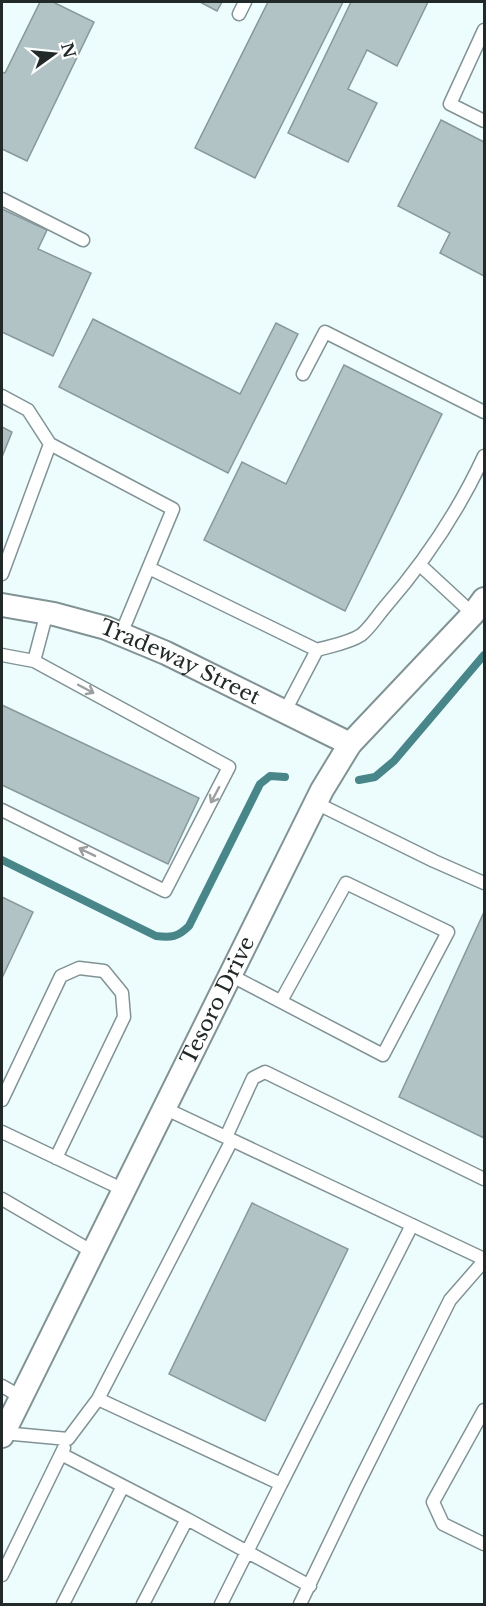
<svg xmlns="http://www.w3.org/2000/svg" width="486" height="1606" font-family="'Libre Baskerville',serif">
<style>
.lines{fill:none;stroke-linecap:round;stroke-linejoin:round}
.stream{stroke:#48868a;stroke-width:8}
.building{fill:#b1c3c5;stroke:#87999a;stroke-width:1.5}
.service-casing{stroke:#819395;stroke-width:15}
.minor-casing{stroke:#819395;stroke-width:26}
.service{stroke:#fff;stroke-width:12}
.minor{stroke:#fff;stroke-width:22}
.oneway{stroke:#9c9f9f}
.labels{text-anchor:middle;dominant-baseline:central;stroke-width:6;stroke-linejoin:round;paint-order:stroke}
.street-label{font-size:21px;fill:#222929;stroke:#fff}
</style>
<rect width="100%" height="100%" fill="#edfdfe"/>
<g class="lines">
<path class="stream" d="M359,780L375,777L394,761L484,655
M2,860L156,936C171,938 178,937 189,926L260,784L270,776L285,777"/>
</g>
<path class="building" d="M40,2H53L94,22L27,161L2,149V72L5,73Z
M200,2H222L217,11Z
M268,2H343L255,178L195,148Z
M351,2H428L397,66L367,50L348,89L377,103L348,162L288,133Z
M441,120L484,142V276L440,253L450,233L398,206Z
M2,209L47,230L38,249L91,273L53,356L2,332Z
M93,319L240,394L276,323L298,334L228,473L59,387Z
M344,365L442,414L345,611L204,540L242,462L286,484Z
M2,427L12,432L2,457Z
M2,705L199,798L168,864L2,785Z
M2,897L33,912L2,978Z
M484,912V1138L399,1097Z
M252,1203L348,1249L265,1421L169,1374Z"/>
<g class="lines">
<defs>
<path id="service" d="M239,14L245,2
M484,30L450,104L484,121
M2,199L83,240
M303,374L325,332L484,412
M2,396L28,410L50,444
M420,565L473,614
M149,568L317,650L285,711
M2,574L50,444L173,509L121,634
M317,650C330,646 349,643 361,635C370,628 378,615 385,607C426,560 458,512 484,456
M2,655L34,661L47,612
M316,803L434,861L484,883
M2,810L165,891L229,767L34,661
M230,975L383,1055L448,932L346,883L281,1001
M2,1100L61,976L79,968L104,971L122,993L124,1017L56,1158
M164,1108L484,1259
M2,1132L124,1190
M226,1137L253,1078L265,1072L484,1179
M2,1199L93,1252
M2,1386L21,1397
M98,1399L281,1484L412,1225
M484,1410L433,1502L443,1524L484,1544
M3,1433L68,1439L98,1399L232,1140
M61,1454L187,1519L143,1604
M187,1519L310,1586
M2,1575L64,1448
M63,1604L123,1486
M221,1604L281,1484
M300,1604L356,1488L450,1300L484,1261"/>
<g id="minor">
<path id="s1" d="M2,605L54,614L106,628L166,653L350,744"/>
<path id="s2" d="M2,1436L322,790L350,744L473,614L484,599"/>
</g>
</defs>
<use href="#service" class="service-casing"/>
<use href="#minor" class="minor-casing"/>
<use href="#service" class="service"/>
<use href="#minor" class="minor"/>
</g>
<defs><path id="oneway-shaft" d="M-6 0H5M1.5-3L5.5 0L1.5 3" fill="none" stroke-width="1.6" stroke-linecap="round" stroke-linejoin="round" transform="scale(1.5)"/></defs>
<g class="oneway">
<use href="#oneway-shaft" transform="translate(86 689) rotate(28)"/>
<use href="#oneway-shaft" transform="translate(215 795) rotate(118)"/>
<use href="#oneway-shaft" transform="translate(87 852) rotate(-154)"/>
</g>
<g class="labels">
<g class="street-label">
<text stroke="none"><textPath href="#s1" startOffset="188">Tradeway Street</textPath></text>
<text stroke="none"><textPath href="#s2" startOffset="486">Tesoro Drive</textPath></text>
</g>
</g>
<rect width="486" height="1606" fill="none" stroke="#222929" stroke-width="6"/>
<g transform="translate(54 54) rotate(75)" stroke="#ffffff" stroke-width="4.5" paint-order="stroke">
<path d="M0-4.5L10 22L0 15L-10 22Z" fill="#222929"/>
<text y="-9" font-size="16" font-weight="bold" text-anchor="middle" fill="#222929">N</text>
</g>
</svg>
